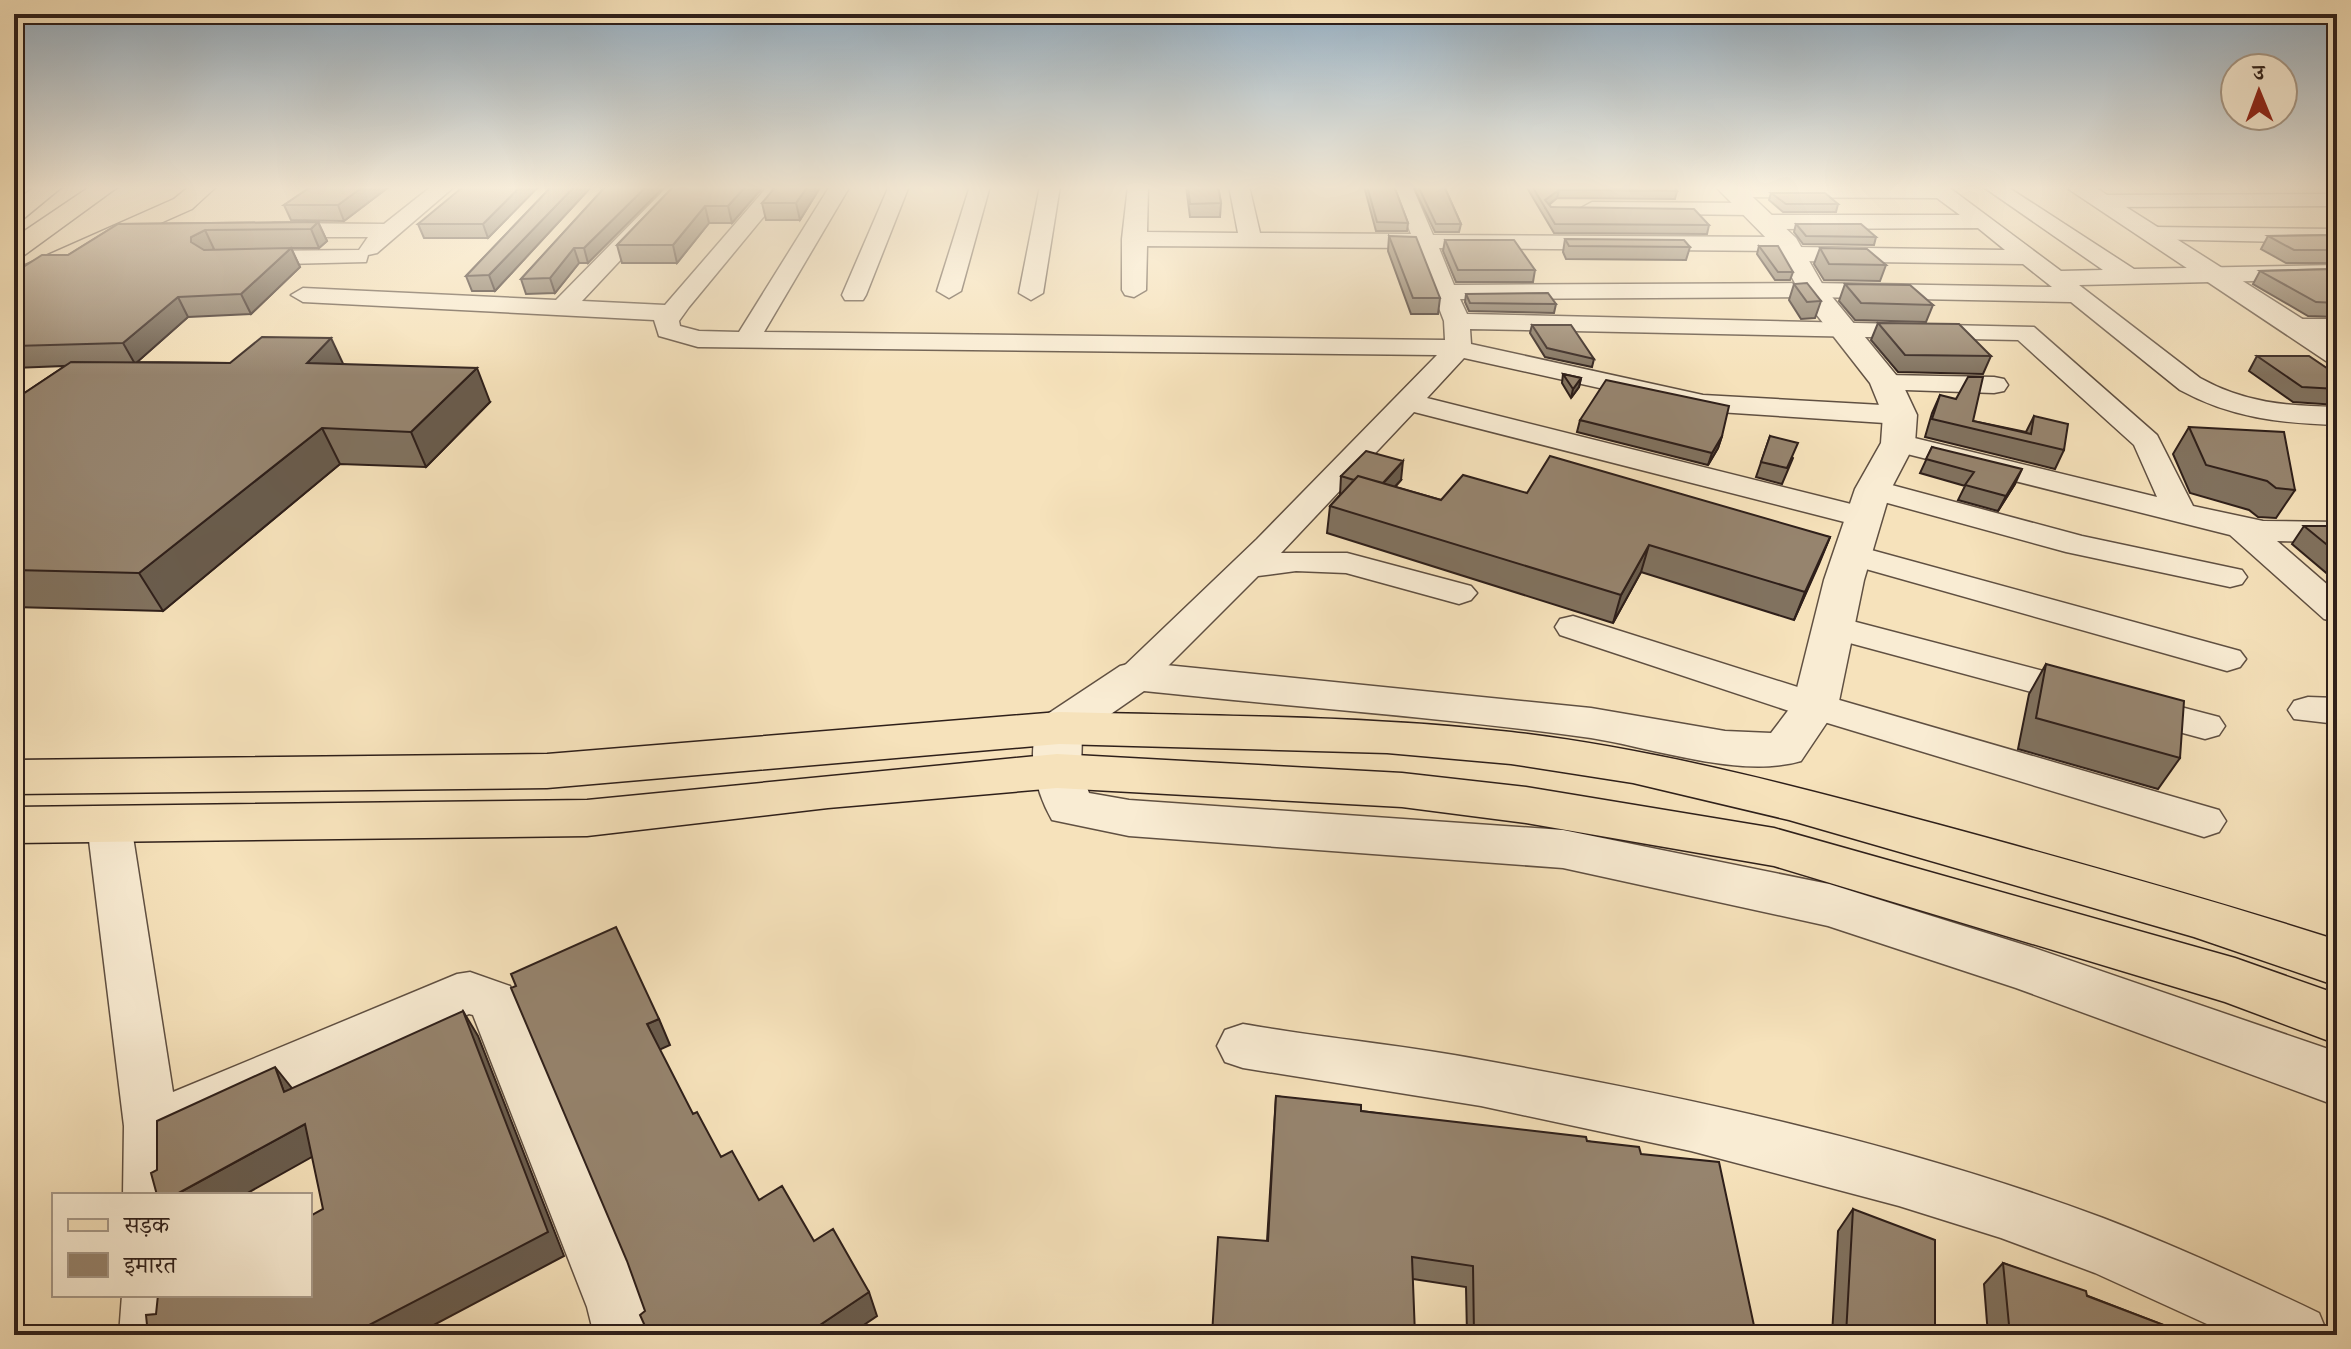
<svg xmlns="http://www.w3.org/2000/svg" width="2351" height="1349" font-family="Vollkorn,'Noto Serif Devanagari',serif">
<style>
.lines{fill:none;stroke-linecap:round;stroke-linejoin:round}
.minor-casing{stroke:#605042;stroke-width:3}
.tertiary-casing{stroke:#605042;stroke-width:3}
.primary-casing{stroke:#2e1f1a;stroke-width:3}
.trunk-casing{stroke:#2e1f1a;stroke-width:3}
.minor{fill:#f9ecd3;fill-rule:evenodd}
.tertiary{fill:#f9ecd3;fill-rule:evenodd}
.primary{fill:#f6e2bb;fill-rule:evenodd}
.trunk{fill:#f6e2bb;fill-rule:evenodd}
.wall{fill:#81725f;stroke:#2e1f1a;stroke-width:2}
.shaded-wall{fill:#695c4d;stroke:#2e1f1a;stroke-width:2}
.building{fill:#96846e;stroke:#2e1f1a;stroke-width:2}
</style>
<rect width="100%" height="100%" fill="#f6e2bb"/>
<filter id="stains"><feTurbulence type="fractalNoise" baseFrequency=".0025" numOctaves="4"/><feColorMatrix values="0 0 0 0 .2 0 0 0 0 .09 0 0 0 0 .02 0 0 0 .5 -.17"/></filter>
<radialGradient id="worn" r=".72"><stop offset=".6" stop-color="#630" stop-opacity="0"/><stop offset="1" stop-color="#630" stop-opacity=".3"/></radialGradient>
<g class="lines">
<defs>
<path id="minor" d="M432,186H455L377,253L368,255L366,262L245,265L233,258L245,251L359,250L368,237H273L262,230L273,223L384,224Z
M668,186H690L582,301L665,305L768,186H789L689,307L679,321L680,326L699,331L739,332L830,186H850L764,332L1445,340L1444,321L1416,248L1147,246L1146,290L1134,297L1125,295L1122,290V239L1128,186H1148L1147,232L1238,233L1229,186H1249L1260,233L1411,234L1392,186H1412L1433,235L1787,237L1795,239L1796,247L2005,250L1978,228L1768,229L1757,222L1768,215H1960L1937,198L1732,197L1722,191L1726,186H1947L2061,271L2103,270L1982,186H2006L2134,269L2337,265V279L2079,285L2200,378C2245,403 2286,406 2337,407V425C2280,423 2231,418 2180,390L2071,302L1812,297L1460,299L1467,314L2034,327L2157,435L2193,506L2263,521L2337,522V542L2277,541L2337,593V622L2324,619L2230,535L1887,449L1883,443L1887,437L1898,434L2157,497L2134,445L2018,340L1470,329L1471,344L1703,395L1900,406L1910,409L1914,415L1910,421L1900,424L1703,411L1464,358L1427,398L1875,510L1880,517L1875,524L1864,527L1414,412L1281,553H1347L1471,586L1477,593L1471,600L1459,604L1346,573L1296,571L1258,576L1149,685L1136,688L1123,685L1117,676L1123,667L1257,539L1437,355L698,347L659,336L654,320L303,302L291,295L303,288L556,300ZM1439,248L1786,251L1787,259L1795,261L2023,264L2052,287L1812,283L1454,285Z
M889,186H909L866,295L863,300H845L842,295Z
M970,186H990L961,291L949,298L937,291Z
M1040,186H1060L1043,293L1031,300L1019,293Z
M2337,194V206L2099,207L2088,201L2099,195Z
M1592,202L1753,203L1764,209L1753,215L1584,213L1581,208Z
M2152,227L2337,229V243L2144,239L2141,234Z
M2295,319H2337V335L2286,332L2282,327L2286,322Z
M1886,375L1994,377L2004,379L2008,385L2004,391L1994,393L1876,389L1872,383L1876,377Z
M1873,480L2082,536L2242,570L2247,577L2242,584L2230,587L2066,552L1862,496L1857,489L1862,482Z
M1853,545L2240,651L2246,659L2240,667L2227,671L1841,562L1836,555L1841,548Z
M1573,616L1829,697L2219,810L2226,821L2219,832L2204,837L1801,715L1560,635L1555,627L1560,619Z
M1833,616L2219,717L2225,726L2219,735L2205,739L1820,635L1815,627L1820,619Z
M2308,697L2337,698V724L2294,719L2288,710L2294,701Z
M109,808L124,813L131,824L173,1092L457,974L470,972L510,986L638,1286L656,1335H594L587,1307L473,1015L469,1014L178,1140L179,1195H123L124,1126L87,824L94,813Z
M1243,1024C1322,1038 1403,1045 1482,1060C1692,1098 1903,1143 2103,1218C2176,1246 2248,1279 2319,1313L2328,1335H2231L2095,1273L2001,1238L1899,1206L1691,1151L1481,1106L1243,1068L1225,1062L1217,1046L1225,1030Z
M122,1295H182L181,1335H119Z"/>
<path id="tertiary" d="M1715,186H1741L1796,238L1824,287L1901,381L1917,415L1915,443L1891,489L1864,580L1838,706L1801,761C1740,779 1654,748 1591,738C1443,717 1293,707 1144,691L1082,734L1081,771L1089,793L1129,800L1563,830L1829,884L2031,947L2337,1052V1106L2016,988L1828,926L1563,868L1129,836L1052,820C1035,790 1024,747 1043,717L1120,666L1136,662L1591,708L1725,731L1771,733L1793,704L1824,580L1855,489L1881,443L1883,415L1870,383L1802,296L1776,248Z
M2064,186H2093L2337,341V363L2326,361Z"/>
<path id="primary" d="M190,186H217L192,209L14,288V270L174,199Z
M1059,712C1209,716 1361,715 1511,732C1657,749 1799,787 1940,825C2073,861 2206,898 2337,940V986L2194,937L1789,820L1633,783L1511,764L1387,753L1059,744L547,788L14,794V760L547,754Z
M1057,754L1402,773L1526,787L1774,828L2235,958L2337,994V1044L2225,1002L1774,866L1526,823L1402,807L1057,788L828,808L587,836L14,843V807L587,800Z"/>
<path id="trunk" d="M36,186H63L23,219L14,221V202Z
M91,186H119L23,256L14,258V238Z"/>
</defs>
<use href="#minor" class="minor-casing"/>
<use href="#tertiary" class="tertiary-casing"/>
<use href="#primary" class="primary-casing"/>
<use href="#trunk" class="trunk-casing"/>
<use href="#minor" class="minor"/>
<use href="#tertiary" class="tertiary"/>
<use href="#primary" class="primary"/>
<use href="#trunk" class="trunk"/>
</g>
<path class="wall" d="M312,186H390L344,221L291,220L284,205Z
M539,186L488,238H424L418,224Z
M552,186H592L495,291H472L466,276Z
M606,186L588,263H579L555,293L526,294L521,279Z
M674,186H764L732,223H709L677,263H622L617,245Z
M821,186L800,220H766L762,203Z
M1186,186H1218L1221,203L1220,217H1190Z
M1364,186H1394L1408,223L1407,231H1376Z
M1413,186H1444L1461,224L1459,232H1435Z
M1526,186H1673L1677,191L1675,199L1557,198L1549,205L1551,207L1709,225L1707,234L1554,233Z
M1771,193L1838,204L1836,212H1783L1769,200Z
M318,222L327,241L319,248H291L300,267L251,314L188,317L137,362L343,364L490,402L426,467L340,464L163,611L14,607V400L65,366L14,368V270L68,255L118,224Z
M1796,224L1876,237L1874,245L1803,244L1794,232Z
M2337,235V263H2286L2261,249L2268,236Z
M1389,236L1440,298L1438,314H1411L1388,251Z
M1565,239L1690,247L1686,260L1566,259L1563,252Z
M1445,240L1535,270L1533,282H1456L1443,251Z
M1759,246L1793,272L1790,280H1775L1757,254Z
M1820,248L1886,265L1880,281L1824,280L1814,264Z
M2337,269V317L2308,316L2253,284L2260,271Z
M1794,284L1821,301L1815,318L1801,319L1789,300Z
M1845,284L1933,305L1926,322L1855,320L1839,301Z
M1466,294L1556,304L1554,313L1469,311L1465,302Z
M1878,323L1991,356L1983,374L1898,372L1871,340Z
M1532,325L1594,359L1592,367L1545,357L1530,333Z
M2257,356L2337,375V405L2293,402L2249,371Z
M1563,374L1581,378L1579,387L1571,398L1562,383Z
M1940,395L1973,421L2026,432L2034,416L2064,450L2055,469L1925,437L1932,413Z
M2337,416V433L2329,428Z
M1580,420L1722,436L1718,448L1708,465L1577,432Z
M2189,427L2295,490L2276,518L2258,517L2249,510L2190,493L2173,454Z
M1770,436L1793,458L1782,484L1756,477Z
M1932,447L2015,484L1998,511L1958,500L1965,486L1920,473Z
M1341,476L1401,480L1395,487L1441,500L1527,493L1830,537L1794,620L1641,572L1613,623L1327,533L1330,506L1340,495Z
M2304,526H2337V582L2292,544Z
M2046,664L2180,758L2158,789L2018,749L2029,694Z
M1276,1096L1361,1111L1587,1141L1641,1154L1756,1335H1467L1466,1287L1413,1279L1267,1241Z
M1853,1209L1935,1335H1832L1838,1231Z
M2003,1263L2189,1335L2197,1328L2217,1335H1988L1984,1284Z"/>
<path class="shaded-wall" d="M364,186H390L344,221L338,205Z
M521,186H539L488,238L483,224Z
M575,186H592L495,291L489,275Z
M647,186H665L588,263L584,248Z
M746,186H764L732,223L728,206Z
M808,186H821L800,220L796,203Z
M1559,190L1557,198L1545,207V200Z
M705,206L709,223L677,263L673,245Z
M318,222L327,241L319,248L311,229Z
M205,230L214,249L200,256L191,242V237Z
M291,248L300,267L251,314L241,294Z
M574,248L579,263L555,293L550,278Z
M178,297L188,317L135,364L123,343Z
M331,338L347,372L307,363Z
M477,368L490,402L426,467L411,432Z
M1581,378L1579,387L1571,398L1573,389Z
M322,428L340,464L163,611L139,573Z
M1722,436L1718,448L1708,465L1712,453Z
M1403,461L1401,480L1377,506L1380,487Z
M2022,469L2015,484L1998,511L2006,496Z
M1830,537L1819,564L1794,620L1805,592Z
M1649,545L1641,572L1613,623L1621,595Z
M463,1011L478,1036L564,1256L415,1335H350Z
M659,1019L670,1045L659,1050L647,1024Z
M275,1067L295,1092H284Z
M305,1124L326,1149L244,1195H175Z
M869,1292L877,1316L849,1335H805Z"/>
<path class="building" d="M312,186H364L338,205H284Z
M464,186H521L483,224H418Z
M552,186H575L489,275L466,276Z
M606,186H647L584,248H574L550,278L521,279Z
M674,186H746L728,206H705L673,245H617Z
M776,186H808L796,203H762Z
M1188,186H1218L1221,203L1190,204Z
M1367,186H1394L1408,223L1377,222Z
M1418,186H1444L1461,224H1436Z
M1532,186H1673L1677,191L1559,190L1545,200L1551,207L1694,209L1709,225L1555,224Z
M1771,193H1825L1838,204H1786Z
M318,222L311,229L205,230L191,237V242L204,250L291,248L241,294L178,297L123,343L14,346V270L20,269L42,255H68L118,224Z
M1796,224H1861L1876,237L1806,236Z
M2337,235V250H2294L2268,236Z
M1389,236L1416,237L1440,298H1413Z
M1565,239L1684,240L1690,247L1569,246Z
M1445,240H1514L1535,270H1458Z
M1759,246H1778L1793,272H1778Z
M1820,248L1867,249L1886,265L1829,264Z
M2337,269V303L2316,302L2260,271Z
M1807,283L1821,301L1807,302L1794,284Z
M1845,284L1910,285L1933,305L1861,303Z
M1548,293L1556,304L1470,303L1466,294Z
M1878,323L1959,324L1991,356L1905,355Z
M1532,325H1571L1594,359L1547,348Z
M262,337L331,338L307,363L477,368L411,432L322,428L139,573L14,570V400L71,362L230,363Z
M2257,356H2309L2337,375V389L2302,387Z
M1563,374L1581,378L1573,389Z
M1968,377H1983L1973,421L2031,434L2034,416L2068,424L2064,450L1932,419L1940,395L1956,399Z
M1606,380L1729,406L1722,436L1712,453L1580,420Z
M2189,427L2284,432L2295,490L2276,488L2267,481L2206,465Z
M1770,436L1798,443L1787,468L1761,462Z
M1932,447L2022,469L2006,496L1965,485L1974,472L1926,459Z
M1366,451L1403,461L1383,483L1358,476L1354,480L1341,476Z
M1550,456L1830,537L1805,592L1649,545L1621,595L1330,506L1358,476L1441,500L1463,475L1527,493Z
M2304,526H2337V553Z
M2046,664L2184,701L2180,758L2036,718Z
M616,927L659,1019L647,1024L693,1114L697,1112L721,1157L732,1151L759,1200L782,1186L814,1241L833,1229L869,1292L805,1335H649L640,1315L645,1311L627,1261L511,988L516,986L511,974Z
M463,1011L548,1232L350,1335H148L146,1315L156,1314L158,1295H310V1216L323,1209L305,1124L175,1195H157L151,1173L157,1170V1121L275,1067L284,1092Z
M1276,1096L1361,1105V1111L1586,1137L1587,1141L1639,1147L1641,1154L1719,1162L1756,1335H1474L1473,1266L1412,1257L1415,1335H1212L1218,1237L1268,1241Z
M1853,1209L1935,1240V1335H1846Z
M2003,1263L2086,1291L2087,1296L2190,1335H2010Z
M2197,1328L2217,1335H2198Z"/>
<linearGradient id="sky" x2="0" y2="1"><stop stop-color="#92acc0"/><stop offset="0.5" stop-color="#fbf2e0"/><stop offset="1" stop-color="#fbf2e0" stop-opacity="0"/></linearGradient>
<rect width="2351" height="375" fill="url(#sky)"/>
<rect width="2351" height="1349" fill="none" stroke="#f6e2bb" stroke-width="48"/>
<rect x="16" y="16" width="2319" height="1317" fill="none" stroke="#2e1f1a" stroke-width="4"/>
<rect x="24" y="24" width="2303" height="1301" fill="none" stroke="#2e1f1a" stroke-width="2"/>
<rect x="52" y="1193" width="260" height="104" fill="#f9ecd3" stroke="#a89a89" stroke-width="2"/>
<rect x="68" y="1219" width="40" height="12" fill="#f6e2bb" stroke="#a89a89" stroke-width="2"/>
<text x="124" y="1233" font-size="24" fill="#2e1f1a">सड़क</text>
<rect x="68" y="1253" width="40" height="24" fill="#96846e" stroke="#a89a89" stroke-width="2"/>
<text x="124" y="1273" font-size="24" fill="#2e1f1a">इमारत</text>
<g transform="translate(2259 92) rotate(359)"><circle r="38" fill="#f9ecd3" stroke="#a89a89" stroke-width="2"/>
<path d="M0-6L14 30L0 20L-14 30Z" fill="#8f2418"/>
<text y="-12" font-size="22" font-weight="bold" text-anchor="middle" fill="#2e1f1a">उ</text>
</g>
<rect width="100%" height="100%" filter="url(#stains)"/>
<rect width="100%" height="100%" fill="url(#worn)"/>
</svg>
